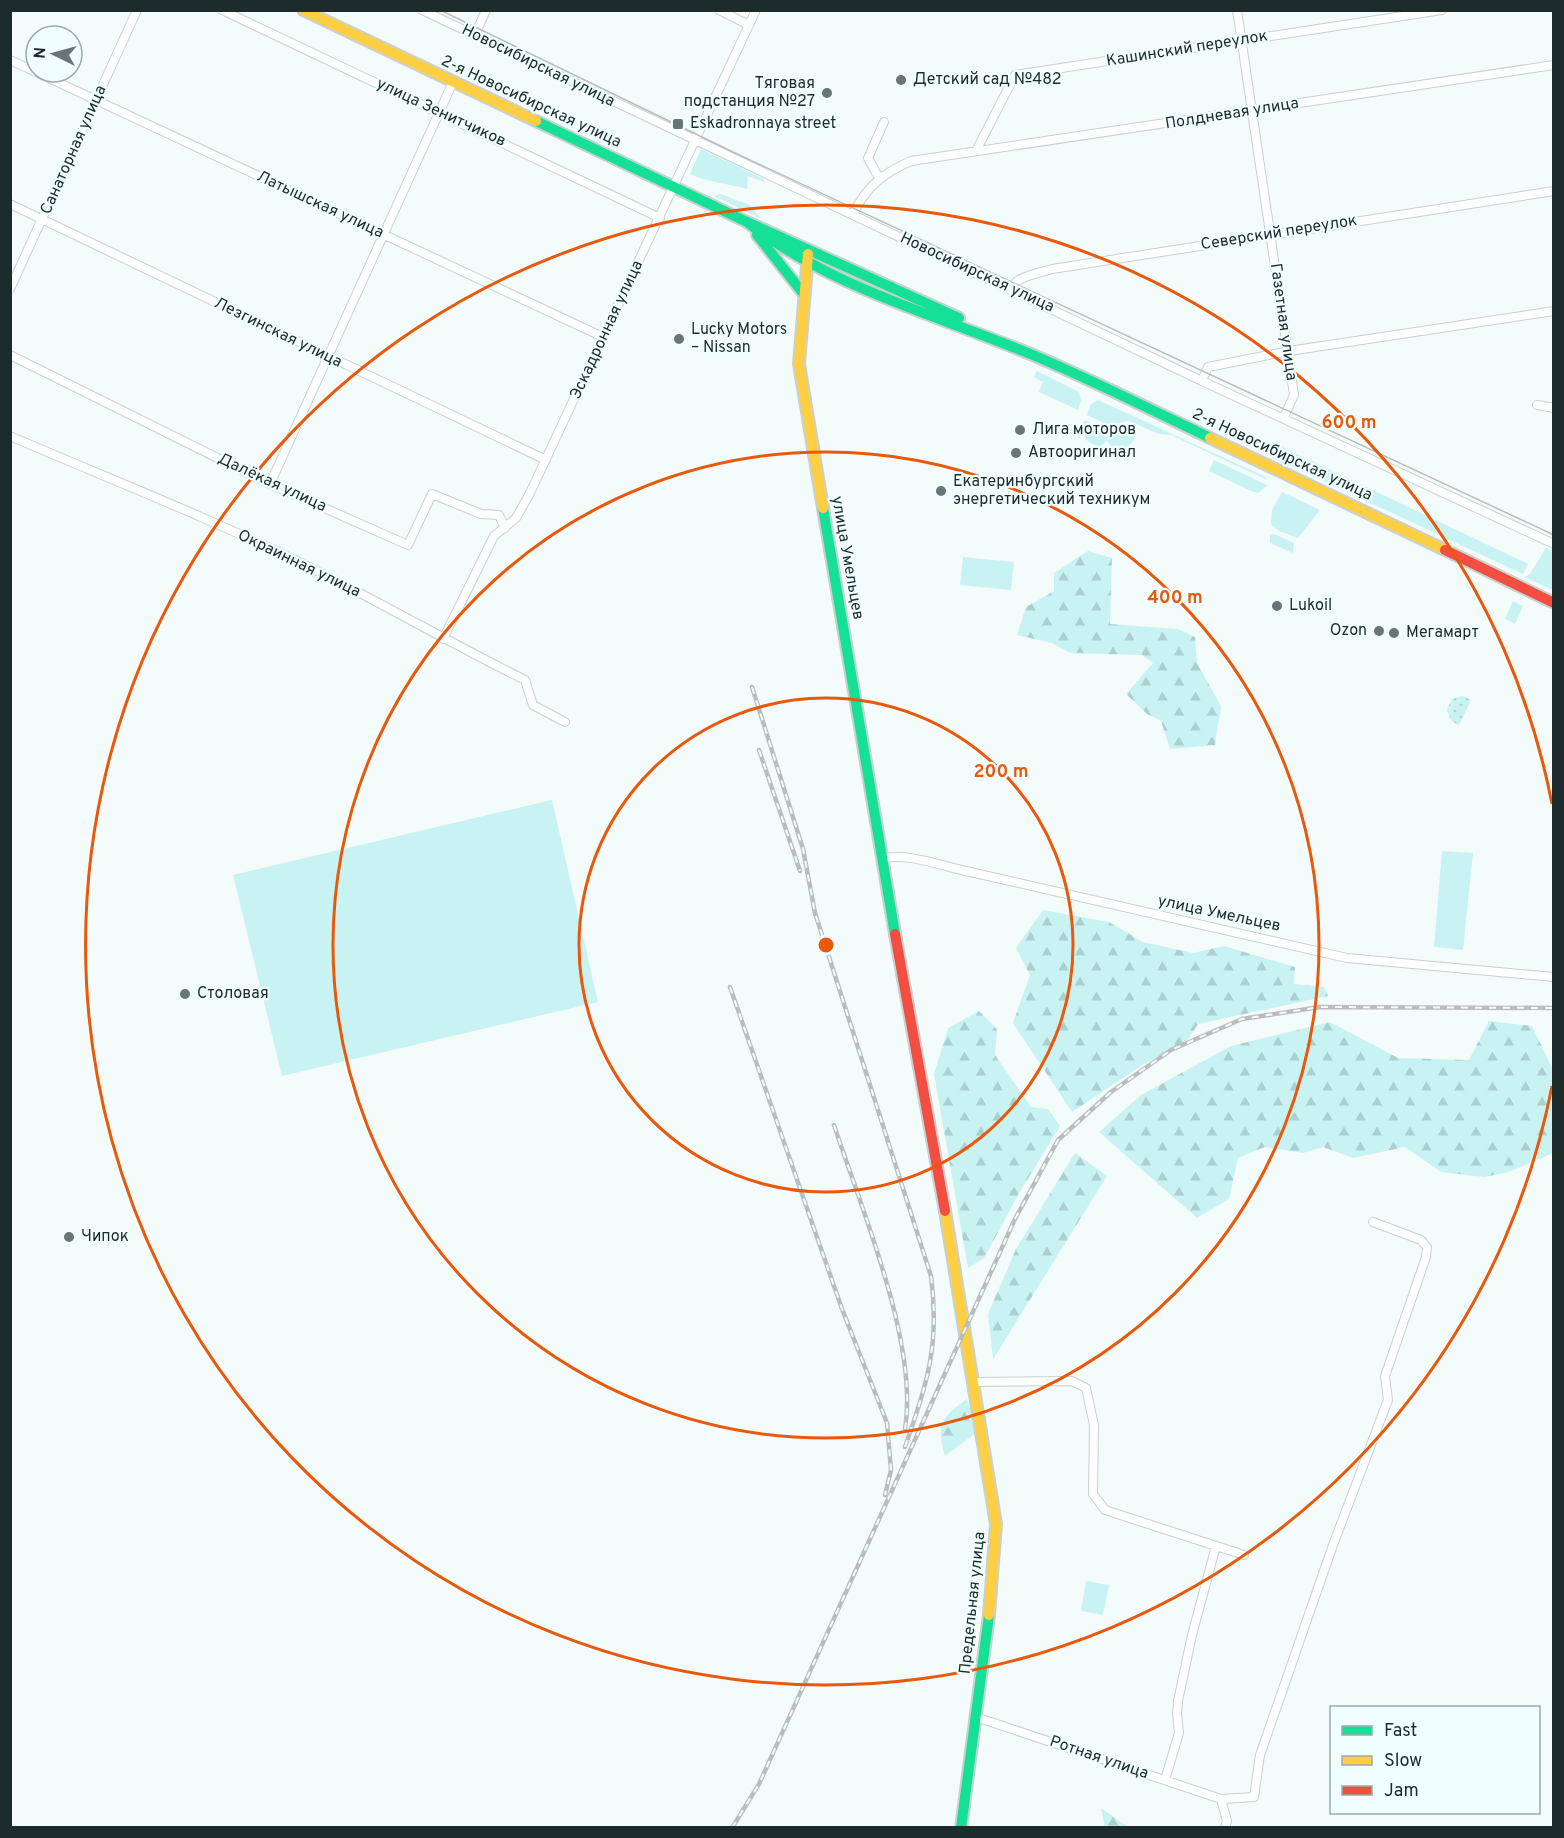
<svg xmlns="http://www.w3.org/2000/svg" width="1564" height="1838" font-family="Overpass,sans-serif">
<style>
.grass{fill:#c9f3f2}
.forest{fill:url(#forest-firs)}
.park{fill:url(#park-dots)}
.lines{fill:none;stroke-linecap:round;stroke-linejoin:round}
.street-casing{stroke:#c8d1d1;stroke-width:10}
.fast-casing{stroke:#c8d1d1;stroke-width:14}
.slow-casing{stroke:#c8d1d1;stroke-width:14}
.jam-casing{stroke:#c8d1d1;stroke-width:14}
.street{stroke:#fdfefe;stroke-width:8}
.fast{stroke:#16e098;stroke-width:10}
.slow{stroke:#ffcf43;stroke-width:10}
.jam{stroke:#f24e42;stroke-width:10}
.tram{stroke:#bbbdbd;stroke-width:1.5}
.rail-casing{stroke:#bbbdbd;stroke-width:4.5}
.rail{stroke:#f1fefe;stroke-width:2;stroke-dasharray:7;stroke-linecap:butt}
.ring{fill:none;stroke:#e8590c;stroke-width:3}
.poi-dot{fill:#697474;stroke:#f1fefe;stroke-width:2}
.labels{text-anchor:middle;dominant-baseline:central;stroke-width:4.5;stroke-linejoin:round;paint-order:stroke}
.street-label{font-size:16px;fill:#1e2b2b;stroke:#f1fefe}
.poi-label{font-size:16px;fill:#1e2b2b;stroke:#f1fefe;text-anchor:start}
.centre{fill:#e8590c;stroke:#f1fefe;stroke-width:3}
.ring-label{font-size:18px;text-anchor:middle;font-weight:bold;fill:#e8590c;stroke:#f1fefe;stroke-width:4.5;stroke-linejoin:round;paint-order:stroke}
</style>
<defs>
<pattern id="forest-firs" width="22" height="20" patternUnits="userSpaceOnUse" patternTransform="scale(1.5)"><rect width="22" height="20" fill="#c9f3f2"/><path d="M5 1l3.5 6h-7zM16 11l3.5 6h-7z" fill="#acd0d0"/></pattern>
<pattern id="park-dots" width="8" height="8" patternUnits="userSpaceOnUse" patternTransform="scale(1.5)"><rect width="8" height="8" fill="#c9f3f2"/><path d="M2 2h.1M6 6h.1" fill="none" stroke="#acd0d0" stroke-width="1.8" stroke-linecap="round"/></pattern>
</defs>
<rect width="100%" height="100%" fill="#f4fbfb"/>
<path class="grass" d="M701,149L764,179V182L748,176L747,189C727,183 709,183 690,174Z
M720,194L750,205L761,219L714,196Z
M1037,371L1079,392L1081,400L1078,410L1039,392L1043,382L1034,377Z
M1098,400L1266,477L1267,480L1171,435L1158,434L1130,421L1108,425L1087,415L1090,405Z
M1085,420L1105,430L1134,427C1139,437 1131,446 1121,449L1111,446L1107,441L1099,447C1087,442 1076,435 1085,420Z
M1278,445L1528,564L1523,574L1272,457Z
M1214,460L1267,485H1268L1258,493L1251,491L1209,471Z
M1282,492L1320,510L1298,538L1279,531L1271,524L1272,510Z
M1274,534L1294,543L1293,553L1270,543V535Z
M1546,548L1553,551V590L1524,577L1530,574Z
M963,557L1014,562L1011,590L960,585Z
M1513,601L1523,606L1515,624L1505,619Z
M552,800L598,1002L282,1076L233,875Z
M1442,851L1473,853L1463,950L1434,947Z
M1086,1581L1109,1585L1103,1615L1081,1611Z"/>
<path class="forest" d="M1088,551L1112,558L1110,624L1178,629L1195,637L1197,663L1221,706L1215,745L1170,749L1161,721L1147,714L1126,694L1153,663L1142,655L1070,653L1052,643L1017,635L1026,607L1054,591V573Z
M1043,910L1109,922L1143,942L1193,953L1224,946L1295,967L1294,984L1324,987L1328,996L1198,1024L1188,1040L1141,1066L1072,1112L1013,1023L1030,975L1016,948Z
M979,1011L997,1029L995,1055L1031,1107L1048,1109L1060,1126L1018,1195L984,1258L968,1268L934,1074L948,1028Z
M1489,1021L1532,1026L1553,1070V1153L1509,1172L1484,1177L1441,1172L1405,1147L1353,1158L1323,1147L1303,1153L1265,1147L1238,1158L1229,1199L1197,1218L1099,1132L1141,1095L1231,1046L1330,1022L1398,1058L1469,1060Z
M1075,1153L1107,1176L993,1359L988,1314L1016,1249Z
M967,1399L977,1432L945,1456C936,1425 941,1417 967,1399Z
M1101,1808L1128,1827H1105Z"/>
<path class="park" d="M1463,696L1471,700L1459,725L1451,721L1447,710L1452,699Z"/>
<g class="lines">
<defs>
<path id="street" d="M222,10L660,218
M422,10L1202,381L1208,367L1289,351L1554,311
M719,10L749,25
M1237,10L1294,395L1284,417
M475,35L486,10
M10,60L36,72
M36,72L603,337
M976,151L1015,75L1442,10
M879,178L868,158L884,122
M10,204L546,460
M853,214C866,187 883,173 911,161L1554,65
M10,289L137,10
M1010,289C1017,276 1039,273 1052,269L1554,191
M10,355L270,484L408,545L432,494L481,514L499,515L505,528
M1202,381L1554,544
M1537,405L1554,408
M10,436C107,478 205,516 299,562C375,599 448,642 525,680L533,705L565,722
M270,484L453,82
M443,639L494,536L516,518L530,493L756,10
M882,859C906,852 942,866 966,871L1347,958L1554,977
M974,1382L1072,1381L1086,1388L1094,1425L1093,1494L1105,1510L1244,1555
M976,1717L1221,1799L1254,1797L1260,1755L1333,1545L1388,1400L1385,1376L1426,1257L1427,1247L1421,1240L1373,1222
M1165,1780L1179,1733L1177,1714L1178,1701L1192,1635L1216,1546
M1221,1799L1227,1821L1225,1828"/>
<path id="fast" d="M536,121L747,222L959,318
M747,222C832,289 942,316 1040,358C1098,383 1154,411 1210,438
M757,235L803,293
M823,508L895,934
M961,1828L989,1615"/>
<path id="slow" d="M303,10L536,121
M808,254L799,364L823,508
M1210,438L1445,550
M945,1211L996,1524L989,1615"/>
<path id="jam" d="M1445,550L1554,603
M895,934L945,1211"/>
</defs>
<use href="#street" class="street-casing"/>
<use href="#fast" class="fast-casing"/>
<use href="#slow" class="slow-casing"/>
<use href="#jam" class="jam-casing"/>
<use href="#street" class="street"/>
<use href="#fast" class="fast"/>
<use href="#slow" class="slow"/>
<use href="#jam" class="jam"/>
<path class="tram" d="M440,10L733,152L1554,535"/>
<defs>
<path id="rail" d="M752,687L803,849L815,913L931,1276C940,1346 927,1383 905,1447
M759,750L800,871
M730,987L842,1309L887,1423L891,1470L885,1495
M834,1125C861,1208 919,1344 905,1429
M732,1828L759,1784L1015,1219L1058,1140L1111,1092L1171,1050L1242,1019L1320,1007L1554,1008"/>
</defs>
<use href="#rail" class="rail-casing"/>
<use href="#rail" class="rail"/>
</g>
<g class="ring">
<circle cx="826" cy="945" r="247"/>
<circle cx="826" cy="945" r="493"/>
<path d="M1552 1086A740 740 0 1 1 1552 804"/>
</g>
<g class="poi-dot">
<circle cx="901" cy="80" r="6"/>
<circle cx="827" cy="93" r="6"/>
<rect x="672" y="118" width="12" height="12" rx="3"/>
<circle cx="679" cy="339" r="6"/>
<circle cx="1020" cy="430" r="6"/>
<circle cx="1016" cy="453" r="6"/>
<circle cx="941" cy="491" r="6"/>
<circle cx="1277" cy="606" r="6"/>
<circle cx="1379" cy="631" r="6"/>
<circle cx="1394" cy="633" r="6"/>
<circle cx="185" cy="994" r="6"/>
<circle cx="69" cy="1237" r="6"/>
</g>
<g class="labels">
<g class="street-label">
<text transform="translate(1187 49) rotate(-9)">Кашинский переулок</text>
<text transform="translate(538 66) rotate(26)">Новосибирская улица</text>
<text transform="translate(531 102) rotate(25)">2-я Новосибирская улица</text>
<text transform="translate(441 113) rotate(25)">улица Зенитчиков</text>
<text transform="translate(1232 114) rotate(-9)">Полдневая улица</text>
<text transform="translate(74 150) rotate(-66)">Санаторная улица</text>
<text transform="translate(320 205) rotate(25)">Латышская улица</text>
<text transform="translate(1279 233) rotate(-9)">Северский переулок</text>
<text transform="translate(977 273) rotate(25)">Новосибирская улица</text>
<text transform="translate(1283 322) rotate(82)">Газетная улица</text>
<text transform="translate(607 330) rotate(-65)">Эскадронная улица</text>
<text transform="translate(278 333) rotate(26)">Лезгинская улица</text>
<text transform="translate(1282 455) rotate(25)">2-я Новосибирская улица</text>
<text transform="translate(272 483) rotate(25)">Далёкая улица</text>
<text transform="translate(847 558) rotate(80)">улица Умельцев</text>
<text transform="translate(299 564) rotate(26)">Окраинная улица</text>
<text transform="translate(1219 914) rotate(12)">улица Умельцев</text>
<text transform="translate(973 1603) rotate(-84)">Предельная улица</text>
<text transform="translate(1099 1758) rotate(19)">Ротная улица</text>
</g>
<g class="poi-label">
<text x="913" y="80">Детский сад №482</text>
<text x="815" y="84" text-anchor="end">Тяговая<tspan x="815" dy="18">подстанция №27</tspan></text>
<text x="690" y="124">Eskadronnaya street</text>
<text x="691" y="330">Lucky Motors<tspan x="691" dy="18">– Nissan</tspan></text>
<text x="1032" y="430">Лига моторов</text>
<text x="1028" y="453">Автооригинал</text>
<text x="953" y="482">Екатеринбургский<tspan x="953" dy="18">энергетический техникум</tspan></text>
<text x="1289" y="606">Lukoil</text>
<text x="1367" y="631" text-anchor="end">Ozon</text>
<text x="1406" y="633">Мегамарт</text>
<text x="197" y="994">Столовая</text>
<text x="81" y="1237">Чипок</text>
</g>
</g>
<circle cx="826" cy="945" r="9" class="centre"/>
<g class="ring-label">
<text x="1349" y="428">600 m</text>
<text x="1175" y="603">400 m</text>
<text x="1001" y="777">200 m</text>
</g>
<rect width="1564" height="1838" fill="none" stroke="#1e2b2b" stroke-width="24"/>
<rect x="1330" y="1706" width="210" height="108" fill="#f1fefe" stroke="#9daaaa" stroke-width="1.5"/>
<rect x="1342" y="1726" width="30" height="9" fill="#16e098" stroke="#9daaaa" stroke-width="1.5"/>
<text x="1384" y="1736" font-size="18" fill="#1e2b2b">Fast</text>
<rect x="1342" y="1756" width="30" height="9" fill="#ffcf43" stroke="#9daaaa" stroke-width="1.5"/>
<text x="1384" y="1766" font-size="18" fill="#1e2b2b">Slow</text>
<rect x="1342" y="1786" width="30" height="9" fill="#f24e42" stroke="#9daaaa" stroke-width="1.5"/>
<text x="1384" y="1796" font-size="18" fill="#1e2b2b">Jam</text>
<g transform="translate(54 54) rotate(275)"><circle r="28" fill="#f1fefe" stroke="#9daaaa" stroke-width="1.5"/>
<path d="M0-4.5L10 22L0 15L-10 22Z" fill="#697474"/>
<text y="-9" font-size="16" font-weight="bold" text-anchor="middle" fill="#1e2b2b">N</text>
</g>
</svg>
